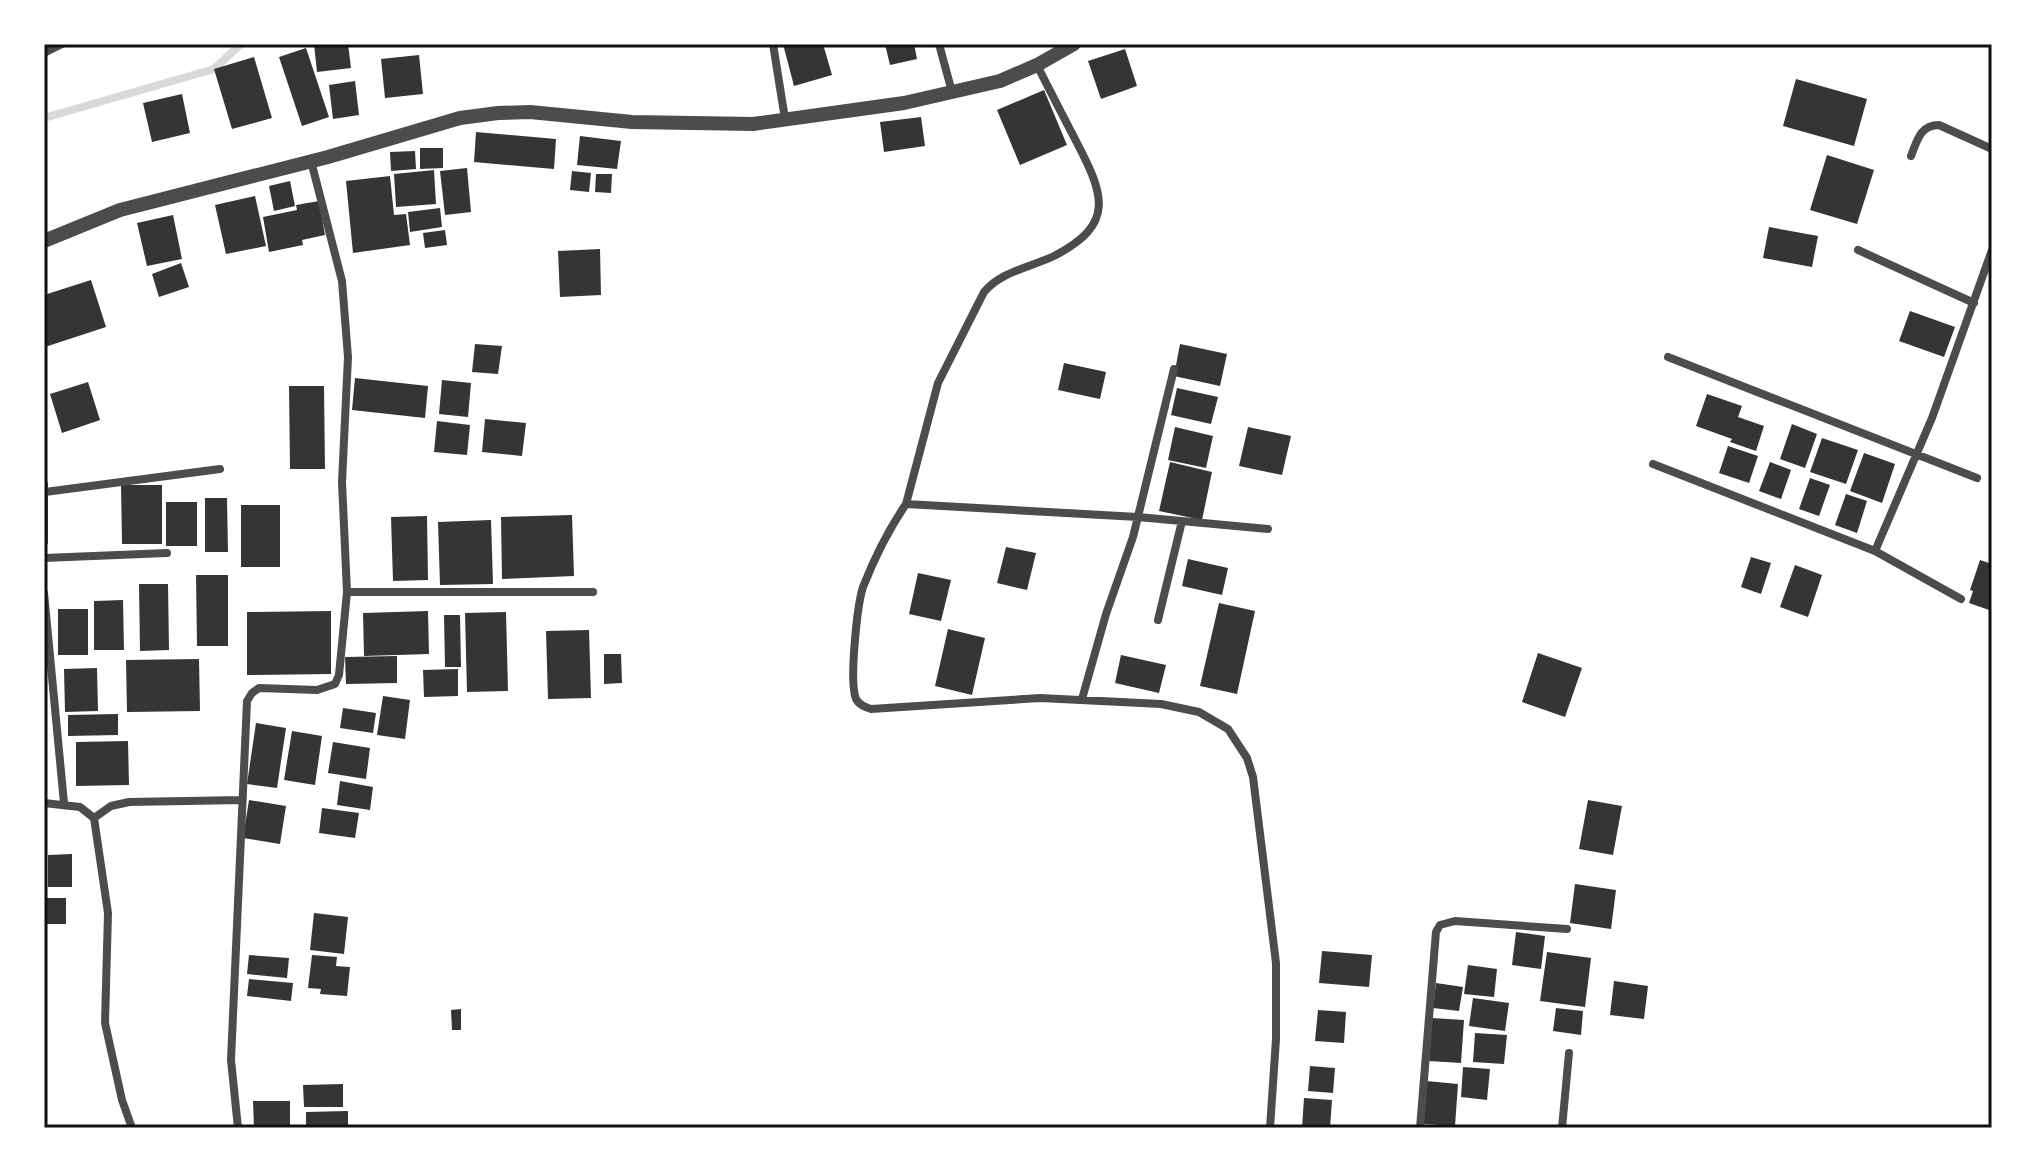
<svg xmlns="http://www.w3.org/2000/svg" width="2036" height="1172" font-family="'Sofia Sans Condensed',sans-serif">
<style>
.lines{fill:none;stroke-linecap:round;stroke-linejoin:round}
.stream{stroke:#d9d9d9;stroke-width:8}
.building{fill:#353535}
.minor{stroke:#4c4c4c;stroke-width:8}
.tertiary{stroke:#4c4c4c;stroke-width:14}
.neatline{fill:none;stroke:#111;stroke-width:3}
</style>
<rect width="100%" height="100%" fill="#fff"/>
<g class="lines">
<path class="stream" d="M44,118L214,69L241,44"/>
</g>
<path class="building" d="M314,44H348L351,68L317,72Z
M783,44H823L832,75L794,86Z
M885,44H914L917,59L890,65Z
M306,48L329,117L302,126L279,57Z
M1125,49L1137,86L1101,99L1088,61Z
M419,55L423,94L385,98L381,59Z
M254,57L272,118L232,129L214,69Z
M1796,79L1867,99L1854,146L1783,126Z
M355,81L359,115L333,119L329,85Z
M1044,90L1067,145L1020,165L997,110Z
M182,94L190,133L152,142L143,103Z
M921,117L925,146L884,152L880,122Z
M476,132L556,139L554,169L474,162Z
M580,136L621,141L617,169L577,165Z
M420,148H443V168L420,169Z
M415,151L416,169L391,171L390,152Z
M1827,155L1874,170L1857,224L1810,210Z
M467,168L471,212L445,215L440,171Z
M434,170L436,204L396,207L394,174Z
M572,171L591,173L589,192L570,190Z
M596,174H612L611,193L595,192Z
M390,176L394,215L406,214L410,245L353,253L346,181Z
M290,181L295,206L274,211L269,186Z
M255,196L266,246L226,254L215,205Z
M319,201L325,235L302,240L303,245L269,252L263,217L297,210L296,205Z
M440,208L442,227L410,232L408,212Z
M173,215L182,259L147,266L137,223Z
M1769,227L1818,236L1812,267L1763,258Z
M445,230L447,245L425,248L423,233Z
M600,249L601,295L560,297L558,251Z
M181,263L189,287L159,297L152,274Z
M91,280L106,327L45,347L44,295Z
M1910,311L1955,327L1944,357L1899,341Z
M475,344L502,346L498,374L472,372Z
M1180,344L1227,354L1220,386L1174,376Z
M1064,363L1106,372L1100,399L1058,390Z
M355,378L428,386L425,418L352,410Z
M442,380L471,383L468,417L439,414Z
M88,382L100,420L62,433L50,394Z
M289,386H324L325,469H290Z
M1177,388L1218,397L1211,424L1171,415Z
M1707,394L1742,406L1738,417L1764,426L1756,451L1730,442L1732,439L1696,426Z
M485,419L526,423L522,456L482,452Z
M437,421L470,425L467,455L434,452Z
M1792,424L1817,434L1805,468L1780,459Z
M1175,427L1213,436L1206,468L1168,460Z
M1248,427L1291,436L1282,475L1239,466Z
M1822,438L1858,450L1846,484L1810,472Z
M1728,446L1758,456L1749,483L1719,473Z
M1864,453L1895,464L1882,503L1850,491Z
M1170,462L1212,472L1202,520L1159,511Z
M1770,462L1791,470L1781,499L1759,491Z
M1810,478L1830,485L1819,516L1799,509Z
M121,485H162V544H122Z
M1846,494L1867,501L1857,533L1835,525Z
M205,498H227L228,552H205Z
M166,502H197V546H166Z
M241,505H280V567H241Z
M572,515L574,576L502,579L501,517Z
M427,516L428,580L393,581L391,517Z
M491,520L493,584L440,585L438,522Z
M1006,547L1036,553L1027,590L997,583Z
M1751,557L1771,563L1761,594L1741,587Z
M1188,559L1228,568L1222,595L1182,586Z
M1980,560L1992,564L1990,591L1992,592V611L1969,603L1973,591L1970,590Z
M1795,565L1822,575L1808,617L1780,607Z
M918,573L951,580L941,621L909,614Z
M196,575H228V646H197Z
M139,584H168L169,650L140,651Z
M123,600L124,650H94V601Z
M1219,603L1255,611L1237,694L1200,686Z
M58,609H88V655H58Z
M331,611V674L247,675V612Z
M428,611L429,654L364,656L363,613Z
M506,612L508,691L467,692L465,613Z
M444,615H460L461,667H445Z
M948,629L985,638L972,695L935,686Z
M589,630L591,698L548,699L546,631Z
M1538,653L1582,668L1565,717L1522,702Z
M604,654H621L622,683L604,684Z
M1121,655L1166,665L1159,693L1115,683Z
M397,656V683L346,684L345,657Z
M199,659L200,711L127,712L126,660Z
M97,668L98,711L65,712L64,669Z
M458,669V696L424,697L423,670Z
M383,696L410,700L405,739L377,735Z
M343,708L376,713L373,733L340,728Z
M118,714V735L68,736V715Z
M256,723L286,728L277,788L247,784Z
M292,731L322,736L315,785L284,780Z
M128,741L129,785L76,786V742Z
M333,742L370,748L366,779L328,773Z
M340,781L373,787L370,810L337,805Z
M249,800L286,806L280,844L243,838Z
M1588,800L1622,806L1613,855L1579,849Z
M322,808L359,813L355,838L319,833Z
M72,854V887H48V855Z
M1575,884L1616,890L1611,929L1570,923Z
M44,898H66V924H44Z
M314,913L348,917L344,954L310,950Z
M1516,932L1545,936L1541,969L1512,965Z
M1322,951L1372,955L1369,987L1319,983Z
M1547,952L1591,958L1585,1007L1540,1001Z
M249,955L289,958L287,978L247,974Z
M312,955L337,957L336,966L350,967L347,996L320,994L321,989L308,988Z
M1468,965L1497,969L1494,997L1464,994Z
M249,979L293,983L291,1001L247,996Z
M1614,981L1648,986L1644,1019L1610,1015Z
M1436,983L1463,987L1459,1011L1433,1008Z
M1473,998L1509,1003L1505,1031L1469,1026Z
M1556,1008L1583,1011L1581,1035L1553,1031Z
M461,1009V1030H452L451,1010Z
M1318,1010L1346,1012L1344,1043L1315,1041Z
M1432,1018L1464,1020L1461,1063L1429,1061Z
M1475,1033L1507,1035L1504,1064L1473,1062Z
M1310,1066L1335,1068L1333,1093L1308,1091Z
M1463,1067L1490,1069L1487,1100L1461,1097Z
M1426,1081L1458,1084L1455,1126L1423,1124Z
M343,1084V1107H304L303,1085Z
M1304,1098L1332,1100L1330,1128H1302Z
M253,1101H290V1128H254Z
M348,1111V1128H306V1112Z"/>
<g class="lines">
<path class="minor" d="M773,44L785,119
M939,44L952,92
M44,53L62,44
M1037,65C1050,91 1063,116 1076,141C1104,195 1116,224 1054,256C1029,268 1002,271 984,292L938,383L906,504C889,529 874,559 863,587C857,606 849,683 856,699C859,705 865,707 871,709L1040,698L1161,704L1199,712L1228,729L1247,758L1253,777L1276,963V1039L1270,1128
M1911,156C1917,141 1920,125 1939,125L1992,149
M1858,250L1974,303
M1668,357L1977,478
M1653,464L1875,551L1961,599
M44,484V542
M45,492L220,469
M906,504L1138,517L1268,529
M1875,551L1932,418L1992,250
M44,558L167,553
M347,592H593
M44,593L64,803
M1158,620L1182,521
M1082,699L1106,614L1133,537L1174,369
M44,803L80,807L94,818L108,913L105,1023L122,1100L132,1128
M94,818L111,806L129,802L242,800
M238,1128L231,1060L247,701L252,693L259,688L317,690L335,684L339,675L347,592L342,482L348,357L342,281L311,161
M1420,1128L1436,932L1440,925L1455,921L1567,929
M1562,1128L1569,1053"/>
<path class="tertiary" d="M44,241L120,210L328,157L460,118L498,113L530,112L632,122L753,124L904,103L1000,81L1037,65L1074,44"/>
</g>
<rect width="2036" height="1172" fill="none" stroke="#ffffff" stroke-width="92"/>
<rect x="46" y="46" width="1944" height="1080" class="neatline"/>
</svg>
